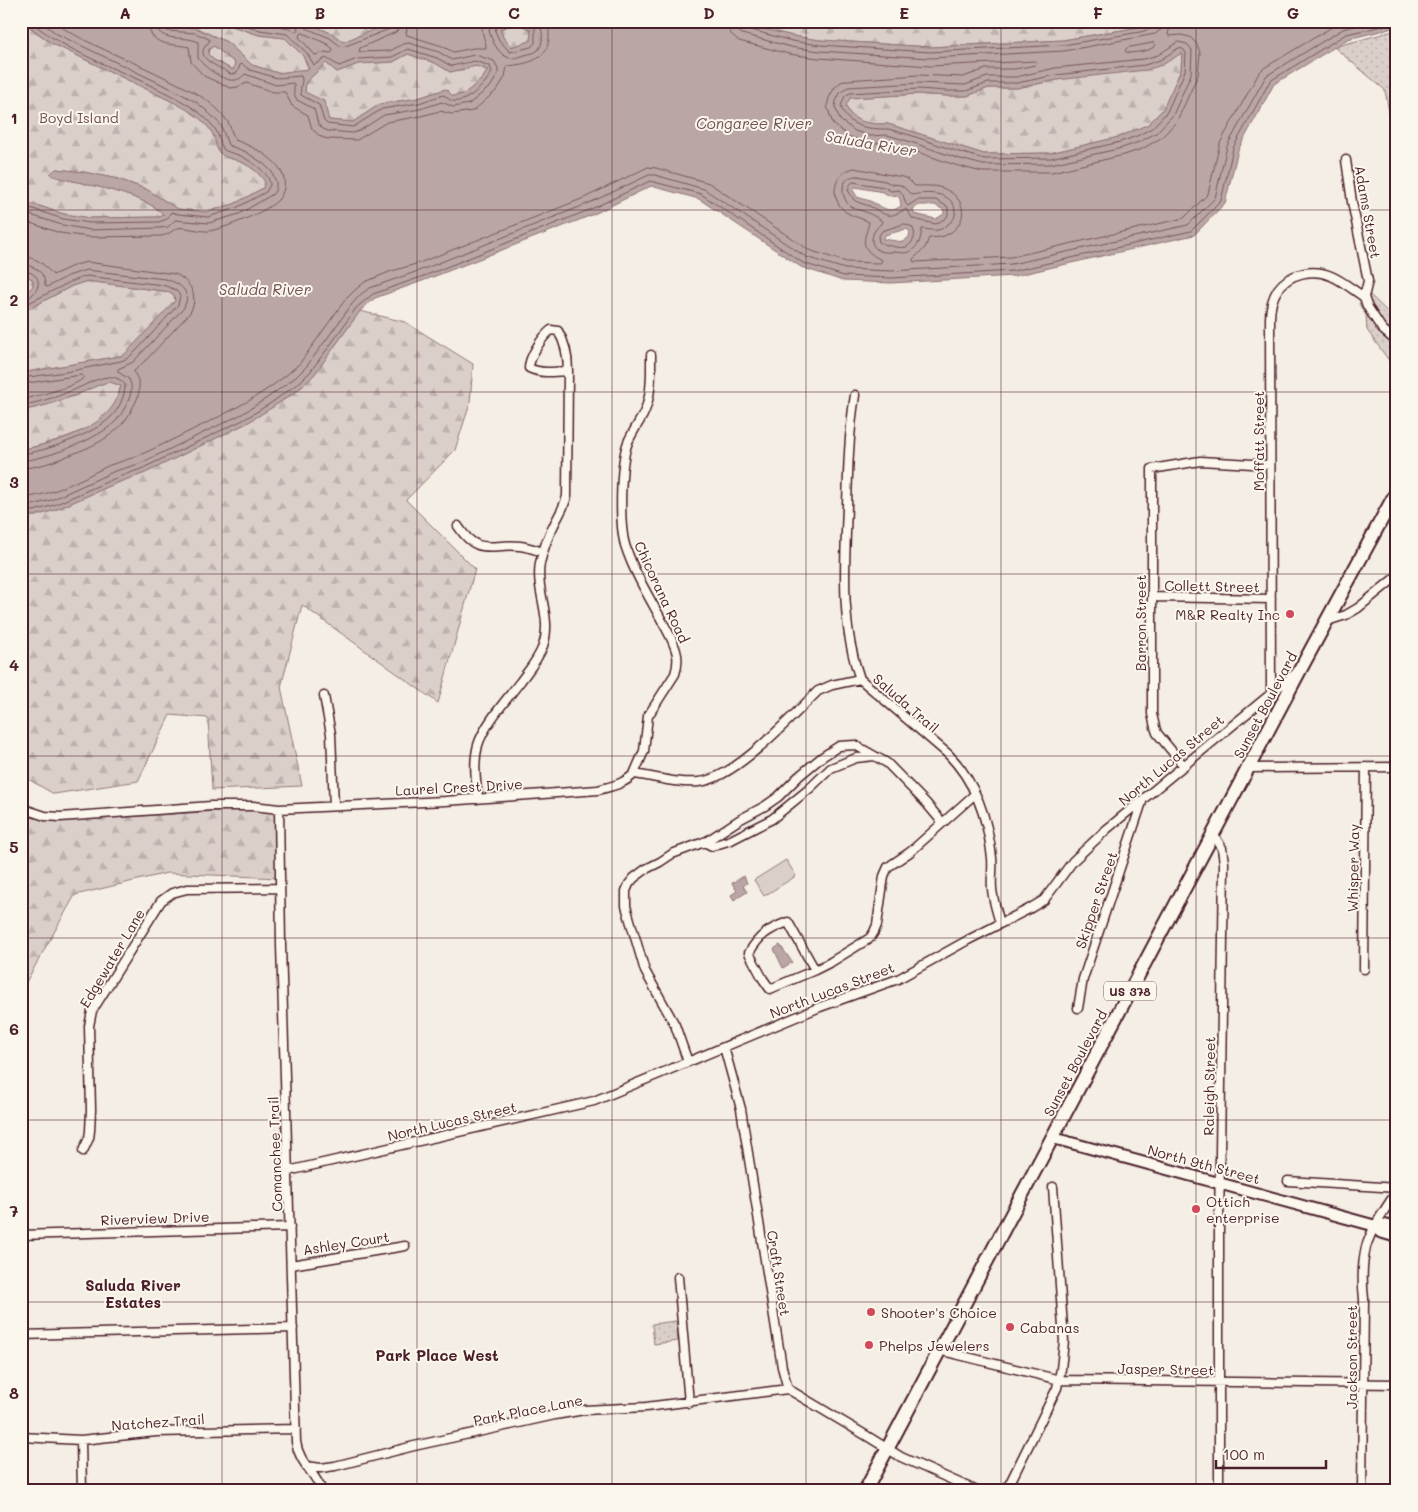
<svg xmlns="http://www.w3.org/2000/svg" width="1418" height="1512" font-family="Mali,sans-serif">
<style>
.grass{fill:url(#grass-dots);stroke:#92787a}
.forest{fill:url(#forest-firs);stroke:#92787a}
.garden{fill:#dbd0c9;stroke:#92787a}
.water{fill:#baa7a5;stroke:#8d7174;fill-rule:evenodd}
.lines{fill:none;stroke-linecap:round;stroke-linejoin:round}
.shore{stroke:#77555c;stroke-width:1}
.minor-casing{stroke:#4a1f2b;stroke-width:11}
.tertiary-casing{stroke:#4a1f2b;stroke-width:14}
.primary-casing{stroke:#4a1f2b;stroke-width:16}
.minor{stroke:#fbf7ec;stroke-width:8}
.tertiary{stroke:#fbf7ec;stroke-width:10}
.primary{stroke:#fbf7ec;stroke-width:12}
.grid{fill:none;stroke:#4a1f2b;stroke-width:1;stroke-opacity:0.55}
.poi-dot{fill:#d1495b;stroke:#fbf7ec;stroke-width:2}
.labels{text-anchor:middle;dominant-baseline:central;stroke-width:4;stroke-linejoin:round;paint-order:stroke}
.shield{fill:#fbf7ec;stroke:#7f6065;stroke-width:1}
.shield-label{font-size:12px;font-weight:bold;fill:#4a1f2b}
.park-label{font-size:14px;fill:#6e4b52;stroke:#fbf7ec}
.street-label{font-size:14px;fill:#4a1f2b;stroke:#fbf7ec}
.poi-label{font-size:14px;fill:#4a1f2b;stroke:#fbf7ec;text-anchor:start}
.water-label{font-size:15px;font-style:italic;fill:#714f56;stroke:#fbf7ec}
.neighbourhood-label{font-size:15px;font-weight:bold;fill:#4a1f2b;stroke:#fbf7ec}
.neatline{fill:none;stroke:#4a1f2b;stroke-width:2}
.grid-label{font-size:16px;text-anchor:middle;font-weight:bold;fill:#4a1f2b}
</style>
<defs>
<pattern id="grass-dots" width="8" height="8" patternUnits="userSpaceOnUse" patternTransform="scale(1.25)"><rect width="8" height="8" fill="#dbd0c9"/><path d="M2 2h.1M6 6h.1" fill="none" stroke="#bdb2ad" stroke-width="1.8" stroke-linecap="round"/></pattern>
<pattern id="forest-firs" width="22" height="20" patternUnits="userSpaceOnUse" patternTransform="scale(1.25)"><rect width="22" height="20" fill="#dbd0c9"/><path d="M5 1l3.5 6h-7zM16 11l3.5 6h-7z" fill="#bdb2ad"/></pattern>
</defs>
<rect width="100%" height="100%" fill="#f4eee4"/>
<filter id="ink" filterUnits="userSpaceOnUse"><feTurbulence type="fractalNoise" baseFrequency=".02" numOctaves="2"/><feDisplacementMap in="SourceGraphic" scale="10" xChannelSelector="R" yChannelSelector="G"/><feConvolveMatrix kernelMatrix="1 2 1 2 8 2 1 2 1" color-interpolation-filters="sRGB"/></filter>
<g filter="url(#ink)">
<path class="grass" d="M1397,30V156L1385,90L1334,47Z
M1367,292L1397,321V370L1395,369L1367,330L1366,315L1359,304Z
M676,1321L678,1341L654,1344L652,1324Z"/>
<path class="forest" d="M21,21L51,43L171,101C186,108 202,117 211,131C218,141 214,150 227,157C230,159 234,159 238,161C248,164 260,173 265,182L263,188L234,204L206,212L178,209L146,189L118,179L84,172L56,169L59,178C87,184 146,195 165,215L159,217L91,218L64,214L21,200Z
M165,21H206L229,25L259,35L285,38L303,56L309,69L278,73L252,65L227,42L196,28L169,26Z
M303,21H395L343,42L333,34Z
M741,21H1161L1140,27L1063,40L930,47L820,40L793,36L751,26Z
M517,23L531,30L530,42L511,47L503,37L500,29Z
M214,46L235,63L233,70L214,60L208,54L209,49Z
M1182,52L1181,70L1163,109L1149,124L1119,137L1050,153L984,154L888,124C872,124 851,124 846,105L850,98L919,94L946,96H967L989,88H1017L1057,80L1162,65Z
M408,54L435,63L450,72L476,66L488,70L482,79L464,94L453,96L446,89L418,98L380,104L353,122L329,120L305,92L306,82L326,63L337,72L358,64L393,62Z
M21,276L29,277L33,280V286L26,293L21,296Z
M87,281L170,292L174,295L175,301L126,354L120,356L21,373V313L72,286Z
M360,311L405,322L473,364L470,403L455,450L406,500L475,569L438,703L302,605L281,687L302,786L212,790L208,718L170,715L138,781L54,794L21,775V516H35L55,510L119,482L143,474L247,423L290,396L303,386L314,375Z
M110,382L121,386L120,388C118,397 114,406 108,413C91,432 46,444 21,450V411C39,407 57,402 74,396C86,391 97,384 110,382Z
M21,806L33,813L126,817L281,807L279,878L167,873L75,895L21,991Z"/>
<path class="garden" d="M786,860L796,876L764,896L754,880Z"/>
<path class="water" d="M23,21H165L169,26L196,28L227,42L252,65L278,73L309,69L303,56L285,38L259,35L229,25L206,21H303L333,34L343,42L395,21H741L751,26L793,36L820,40L930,47L1063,40L1140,27L1161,21H1397V27L1348,39L1274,84L1238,150L1225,203L1194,235L1014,276L891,283L843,281L801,267L699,199L651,186L592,215L425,280L375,298L360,311L314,375L303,386L273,407L247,423L143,474L119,482L55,510L35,516H21V450C56,442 114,428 121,386L110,382L101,384L76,395L47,405L21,411V373L120,356L125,354L175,301L174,295L170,292L87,281L72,286L21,313V296L26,293L33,286V280L29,277L21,276V200L64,214L91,218L159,217L164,215C146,194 81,184 53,176L50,174L56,169L84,172L118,179L146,189L178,209L206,212L234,204L263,188L265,182C260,173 248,164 238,161C232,158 225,158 220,153C215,148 216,140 213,135C207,120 185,108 171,101L51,43ZM517,23L531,30L530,41L511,47L503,37L500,29ZM214,46L235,63L233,70L214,60L208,54L209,49ZM1182,53L1181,70L1163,109L1149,124L1119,137L1050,153L984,154L888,124C872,124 851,124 846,105L850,98L919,94L946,96H967L989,88H1017L1057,80L1146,70L1162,65ZM408,54L435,63L450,72L476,66L488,70L482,79L464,94L453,96L446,89L418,98L380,104L353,122L329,120L324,101L305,92L306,82L326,63L337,72L358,64L393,62ZM855,187L883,192L890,196L897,195L900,199L901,206C890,214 884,208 874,203C869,200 863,199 857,197L853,190ZM919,205H935L944,210V214L936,219L914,214L913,209ZM906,229L910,231L909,237L903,242L883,239L885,235Z
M744,876L747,883L743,886L747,892L734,900L731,895L737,891L732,883Z
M780,945L792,962L783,968L774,949Z"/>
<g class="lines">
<path class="shore" d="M148,21C149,48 171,43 189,47L191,62L204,76L230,88L238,87L247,83L273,92H285L292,106L308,115L312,129L321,137L328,139L357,140L387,122L421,116L440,111L452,114L473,111L497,90L505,77L507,66C526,64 548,61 549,37C549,31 549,27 547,21
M155,21C157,45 184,34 198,42V58C202,66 225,82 234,80C239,80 242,77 245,74L276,85L293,83L294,85V94L297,100L314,109L318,124L323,129L328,131L353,133L359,131L384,115L420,109L442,102L453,107L469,104L491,86L498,74V68L494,61L479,56L474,55L452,60L439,52L409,43L403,44L390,51L359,52L360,48L396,32L400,28L401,21
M162,21V26L168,31L195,33L209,39V42C194,55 210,63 222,69C225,70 229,75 233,74C234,74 236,73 237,73L240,65L242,64L250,70L277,78L301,76C304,81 299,88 301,95L319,105L324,121L327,124L353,127L382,109L419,103L443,95C446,96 447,98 450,100C464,107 487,83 492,72L490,66L475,61L451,66L437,58L408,49L392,57L357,59L339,66L326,58L314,65L307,53L287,34L260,30L233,21
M253,21C267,26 283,24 296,32L298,30L296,21
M303,21V25L306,28L330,38L340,46L343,47L392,28L394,25L395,21
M409,21L406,33L407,35L442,46L453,52L474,48H486C486,38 479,33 484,21
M493,21L489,30C491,40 499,56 510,58C514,59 518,57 522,56C526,54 533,54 537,51C545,44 543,28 538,21
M507,21L497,25L495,31L499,40L510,52L531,47L535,43V28L525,21
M727,21L730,33L739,41L789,54L818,58L930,66L1036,61L1037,63L1035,65L1015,69H986L963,77L918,75L848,80L841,82L835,87L829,98L827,106L833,124L850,137L869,143H886L906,148L955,165L982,172H1052L1124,155L1142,149L1161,138L1177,121L1198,75L1200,53L1197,44L1190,37L1181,35L1169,36L1168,34L1172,21
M734,21L736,29L742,34L791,47L819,51L930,58L1064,51L1155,34L1162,29L1164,21
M740,21L741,25L744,28L792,41L820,45L930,52L1063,45L1140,32L1155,28L1158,21
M303,33L327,44L333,49V51L331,53L324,52L315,55L299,37L300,34Z
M1178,42L1187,44L1192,50L1191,74L1173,115L1156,133L1139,142L1122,148L1051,164L983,165L957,158L908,141L887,135L870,136L855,131L840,120L835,107L836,101L840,93L848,87L919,83L965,85L987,77H1016L1055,68L1144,59L1158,55Z
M1154,43L1156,45C1150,52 1137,52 1128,53L1125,51L1127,48Z
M1179,48L1183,49L1186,53L1185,71L1167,112L1152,128L1137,136L1120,142L1051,158L984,159L959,152L910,135L888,129C869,129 847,128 841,106L845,96L850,93L919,89L946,91H966L988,83H1017L1056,75L1145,65L1160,60Z
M858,176L885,181L892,184L901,185L912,195C925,192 954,191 955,211C956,217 953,221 948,224C945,227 942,229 938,230C933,231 927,229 922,229C921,233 921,239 918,244C910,255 905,253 894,252C888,252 883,253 878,250C867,243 873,230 881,224L882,221C877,218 873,215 868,213C862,210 854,210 849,205C839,194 841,175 858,176Z
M853,182L884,187L891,191L899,190C906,196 903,202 908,206L917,200H936L948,207V215L946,218L936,224L913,219L906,209C886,220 888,215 869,206C864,204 858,203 854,200L848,190L850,185Z
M21,205L63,219L90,223L159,222L167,219L171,212L178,214L208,217L236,208L266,192L270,185C270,173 253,163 243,157C237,154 230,153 224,150C219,142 219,133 213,126C198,108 177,98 156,88C114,67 66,52 30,21
M21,212L62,225L90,230L160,228L168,227L175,220L209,223L239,214L273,194L276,189V182L272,172L264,164L246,152L228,145L221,125L207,111L196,102L176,91L57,34L40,21
M21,220L60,233L89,237L161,236C171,234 172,230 178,228C185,226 200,232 209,231C224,229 268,211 278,200C284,193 286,184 283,175C276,157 251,146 235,140C232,134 231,128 228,122C214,100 188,89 166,78C129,59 87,45 52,21
M905,224L912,227C917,234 914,243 906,247C901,249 884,245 879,242L878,237L882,231Z
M21,257C38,257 43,264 53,275L75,265L87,262L175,274C191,281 200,298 189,314L147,359L134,371C136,377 140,382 139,389C139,396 136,402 133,407C121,434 96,445 70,455C55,461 38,468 21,468
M21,265C35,265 45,272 45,286L47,287L68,276L86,270L165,279C180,283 193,292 183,309L133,362L118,369V372L129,379C133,387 131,394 128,401C125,408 121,415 116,421C99,439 46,459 21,461
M21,271C47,271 41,297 21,300
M21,307L70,282L86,276L163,285L176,290L180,296L178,305L137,350L128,358L121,361L66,372L21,378
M21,384L81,375L84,377C77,387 35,396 21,400
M21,406C38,402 55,398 71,391C83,387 95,378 108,377C115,376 122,380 125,385C125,396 119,409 111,417C94,434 45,452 21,454
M21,497C50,498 84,477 110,465C118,462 127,460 135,457C154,449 172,440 190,431C229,412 269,393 300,363L345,300L355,290L365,282L389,272L419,263L584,198L648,167L656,168L709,183L809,250L846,262L880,263L882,261C880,258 876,258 873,255C858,245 867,234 869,222C862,218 853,217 846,212C829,200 832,173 854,168L902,177L908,179L915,186C923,186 934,185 942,188C968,197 970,225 944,236C939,238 934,237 929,238L925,248L913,259V261L915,262L1011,257L1184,218L1208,194L1220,143L1259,73L1264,68L1342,21
M21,505H33L51,500L115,471L139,464L242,414L267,398L296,377L306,367L326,340L352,304L361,294L370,288L421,270L587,204L649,175H655L704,189L806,257L845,269L891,271L1012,264L1188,225L1215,198L1227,146L1266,76L1343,29L1374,21
M21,511H34L54,505L118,477L141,469L245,419L271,403L300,382L310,372L331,344L356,308L373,294L424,276L589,210L650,181L701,194L803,263L844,276L891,278L1013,271L1191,231L1221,201L1233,148L1270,81L1346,34L1397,23"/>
<defs>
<path id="minor" d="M1346,160L1352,202L1368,281L1364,297
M1364,297L1367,306L1382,329L1397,342
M551,330L558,331C566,344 568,356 568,371C555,372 541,374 529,368C529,357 542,337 551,330Z
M855,395C849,432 848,469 847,506C845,563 840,624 860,679L948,754C975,781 988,820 992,858C993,869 991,879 992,889C993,901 997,912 1000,923
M458,526C478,557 490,543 520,546C528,547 536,550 543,552
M1153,597L1271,599
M1327,621L1346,615L1358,608L1397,576
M1271,693L1270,319C1270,309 1272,298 1278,289C1290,273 1313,268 1331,276C1343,281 1353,290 1364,297
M324,696L331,734L334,806
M1184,766L1157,733L1155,727L1152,714V469L1200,461L1270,465
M1248,768L1397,767
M634,774L644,751L648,716L675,674C677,668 678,662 677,655C675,642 666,629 660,617C647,594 633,570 625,545C619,524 620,463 628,442C632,433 638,424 643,415C652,396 651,376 651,355
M478,799C476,781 473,763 478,745C484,725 507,699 520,682C528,671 538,660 543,646C553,617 535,592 540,563C543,551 547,538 553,527C558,516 564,508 567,496L568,371
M21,808L45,816L60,817L211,806H253L279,809L445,801L598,790C612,786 624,784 634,774C656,777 677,784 699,782C735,779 792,716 818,691L832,685L860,679
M279,809L281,945L296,1442C299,1463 315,1472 322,1491
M1213,834L1222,848L1224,863L1219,1227V1491
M704,842L712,846L731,840L772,819L809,789L831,768L856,758L874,756
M788,922L815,970L770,989L763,979L749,953C759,935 769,929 788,922Z
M1364,969L1366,767
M815,970L831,962L870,938L874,932L877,925L884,876L888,867L910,852L975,794
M1078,1008L1083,979L1142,802
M724,1047L741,1109L782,1367L788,1389L867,1436L901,1457L977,1491
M688,1062L675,1025L645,971L630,920L626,906V891L629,884L634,878L646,869L660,862L672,854L707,841L739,820L765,806L778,797L799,776L822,757L839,746L855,745L887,763L926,803L942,822
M83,1151L89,1138L90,1131L91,1110L89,1026L92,1011L161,901L172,893L187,889L280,888
M288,1171L594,1101L820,1007L898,979L968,940L1029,909L1044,900L1073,861L1107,829L1296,673
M1288,1181L1397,1188
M21,1235L290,1227
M291,1265L405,1246
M678,1277L689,1403
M21,1335L293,1328
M939,1350L1060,1380L1397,1384
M21,1437L81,1440L156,1432L296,1429
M81,1440L82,1491
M306,1466L321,1468L335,1466L414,1446L501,1427L555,1415L584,1410L646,1407L788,1389
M1006,1491L1057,1388L1061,1369L1064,1341L1053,1187
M1362,1491L1364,1299C1362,1282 1362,1264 1366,1247C1372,1227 1386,1208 1397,1191"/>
<path id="tertiary" d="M1053,1138L1376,1226L1381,1224L1397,1228
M1376,1226L1380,1232L1397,1237"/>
<path id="primary" d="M865,1491L1300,670L1397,491"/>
</defs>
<use href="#minor" class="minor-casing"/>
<use href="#tertiary" class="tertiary-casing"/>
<use href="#primary" class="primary-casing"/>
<use href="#minor" class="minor"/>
<use href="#tertiary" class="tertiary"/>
<use href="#primary" class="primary"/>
</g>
</g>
<path class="grid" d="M222,21V1491M417,21V1491M612,21V1491M806,21V1491M1001,21V1491M1196,21V1491M21,210H1397M21,392H1397M21,574H1397M21,756H1397M21,938H1397M21,1120H1397M21,1302H1397"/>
<g class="poi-dot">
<circle cx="1290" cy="614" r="5"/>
<circle cx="1196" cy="1209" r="5"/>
<circle cx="871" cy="1312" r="5"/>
<circle cx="1010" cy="1327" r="5"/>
<circle cx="869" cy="1345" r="5"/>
</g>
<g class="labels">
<rect class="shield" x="1104" y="981.5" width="52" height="19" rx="4"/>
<g class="shield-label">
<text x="1130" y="991">US 378</text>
</g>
<g class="park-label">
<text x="79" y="117">Boyd Island</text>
</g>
<g class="street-label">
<text transform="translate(1368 212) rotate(80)">Adams Street</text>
<text transform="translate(1258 441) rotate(-90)">Moffatt Street</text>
<text transform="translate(1212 586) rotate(1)">Collett Street</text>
<text transform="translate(662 592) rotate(65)">Chicorana Road</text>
<text transform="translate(1140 623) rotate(-90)">Barron Street</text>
<text transform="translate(906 703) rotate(41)">Saluda Trail</text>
<text transform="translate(1265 705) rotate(-62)">Sunset Boulevard</text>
<text transform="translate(1171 760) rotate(-40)">North Lucas Street</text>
<text transform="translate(459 787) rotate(-3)">Laurel Crest Drive</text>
<text transform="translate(1353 868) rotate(-89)">Whisper Way</text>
<text transform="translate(1096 900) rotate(-71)">Skipper Street</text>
<text transform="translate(112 958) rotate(-59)">Edgewater Lane</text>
<text transform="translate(832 990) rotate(-21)">North Lucas Street</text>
<text transform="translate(1075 1063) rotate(-62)">Sunset Boulevard</text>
<text transform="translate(1209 1086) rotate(-89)">Raleigh Street</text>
<text transform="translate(452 1121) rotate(-13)">North Lucas Street</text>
<text transform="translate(275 1154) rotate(-92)">Comanchee Trail</text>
<text transform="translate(1204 1164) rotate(15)">North 9th Street</text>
<text transform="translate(155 1218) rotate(-2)">Riverview Drive</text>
<text transform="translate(346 1243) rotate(-9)">Ashley Court</text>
<text transform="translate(779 1273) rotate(81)">Craft Street</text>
<text transform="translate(1351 1357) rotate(-90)">Jackson Street</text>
<text transform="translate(1166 1369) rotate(1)">Jasper Street</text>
<text transform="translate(528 1410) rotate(-11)">Park Place Lane</text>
<text transform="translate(158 1422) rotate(-4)">Natchez Trail</text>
</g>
<g class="poi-label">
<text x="1280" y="614" text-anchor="end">M&amp;R Realty Inc</text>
<text x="1206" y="1201">Ottich<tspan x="1206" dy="16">enterprise</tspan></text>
<text x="881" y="1312">Shooter's Choice</text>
<text x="1020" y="1327">Cabanas</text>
<text x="879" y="1345">Phelps Jewelers</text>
</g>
<g class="water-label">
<text x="754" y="123">Congaree River</text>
<text transform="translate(871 143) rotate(10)">Saluda River</text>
<text x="265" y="289">Saluda River</text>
</g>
<g class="neighbourhood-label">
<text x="133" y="1285">Saluda River<tspan x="133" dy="17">Estates</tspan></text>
<text x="437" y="1355">Park Place West</text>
</g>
</g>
<rect width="1418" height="1512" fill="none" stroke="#fbf7ec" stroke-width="55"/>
<path d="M1216 1460v8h110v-8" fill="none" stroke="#4a1f2b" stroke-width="2.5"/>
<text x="1223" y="1460" font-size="15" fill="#4a1f2b" stroke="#fbf7ec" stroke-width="4" paint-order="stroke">100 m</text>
<rect x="28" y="28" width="1362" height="1456" class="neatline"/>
<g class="grid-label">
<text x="125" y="19">A</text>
<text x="320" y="19">B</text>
<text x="514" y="19">C</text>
<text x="709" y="19">D</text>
<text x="904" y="19">E</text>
<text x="1098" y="19">F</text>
<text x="1293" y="19">G</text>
<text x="14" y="124">1</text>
<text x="14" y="306">2</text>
<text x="14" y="488">3</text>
<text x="14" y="671">4</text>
<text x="14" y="853">5</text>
<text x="14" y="1035">6</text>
<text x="14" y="1217">7</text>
<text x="14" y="1399">8</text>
</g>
</svg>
